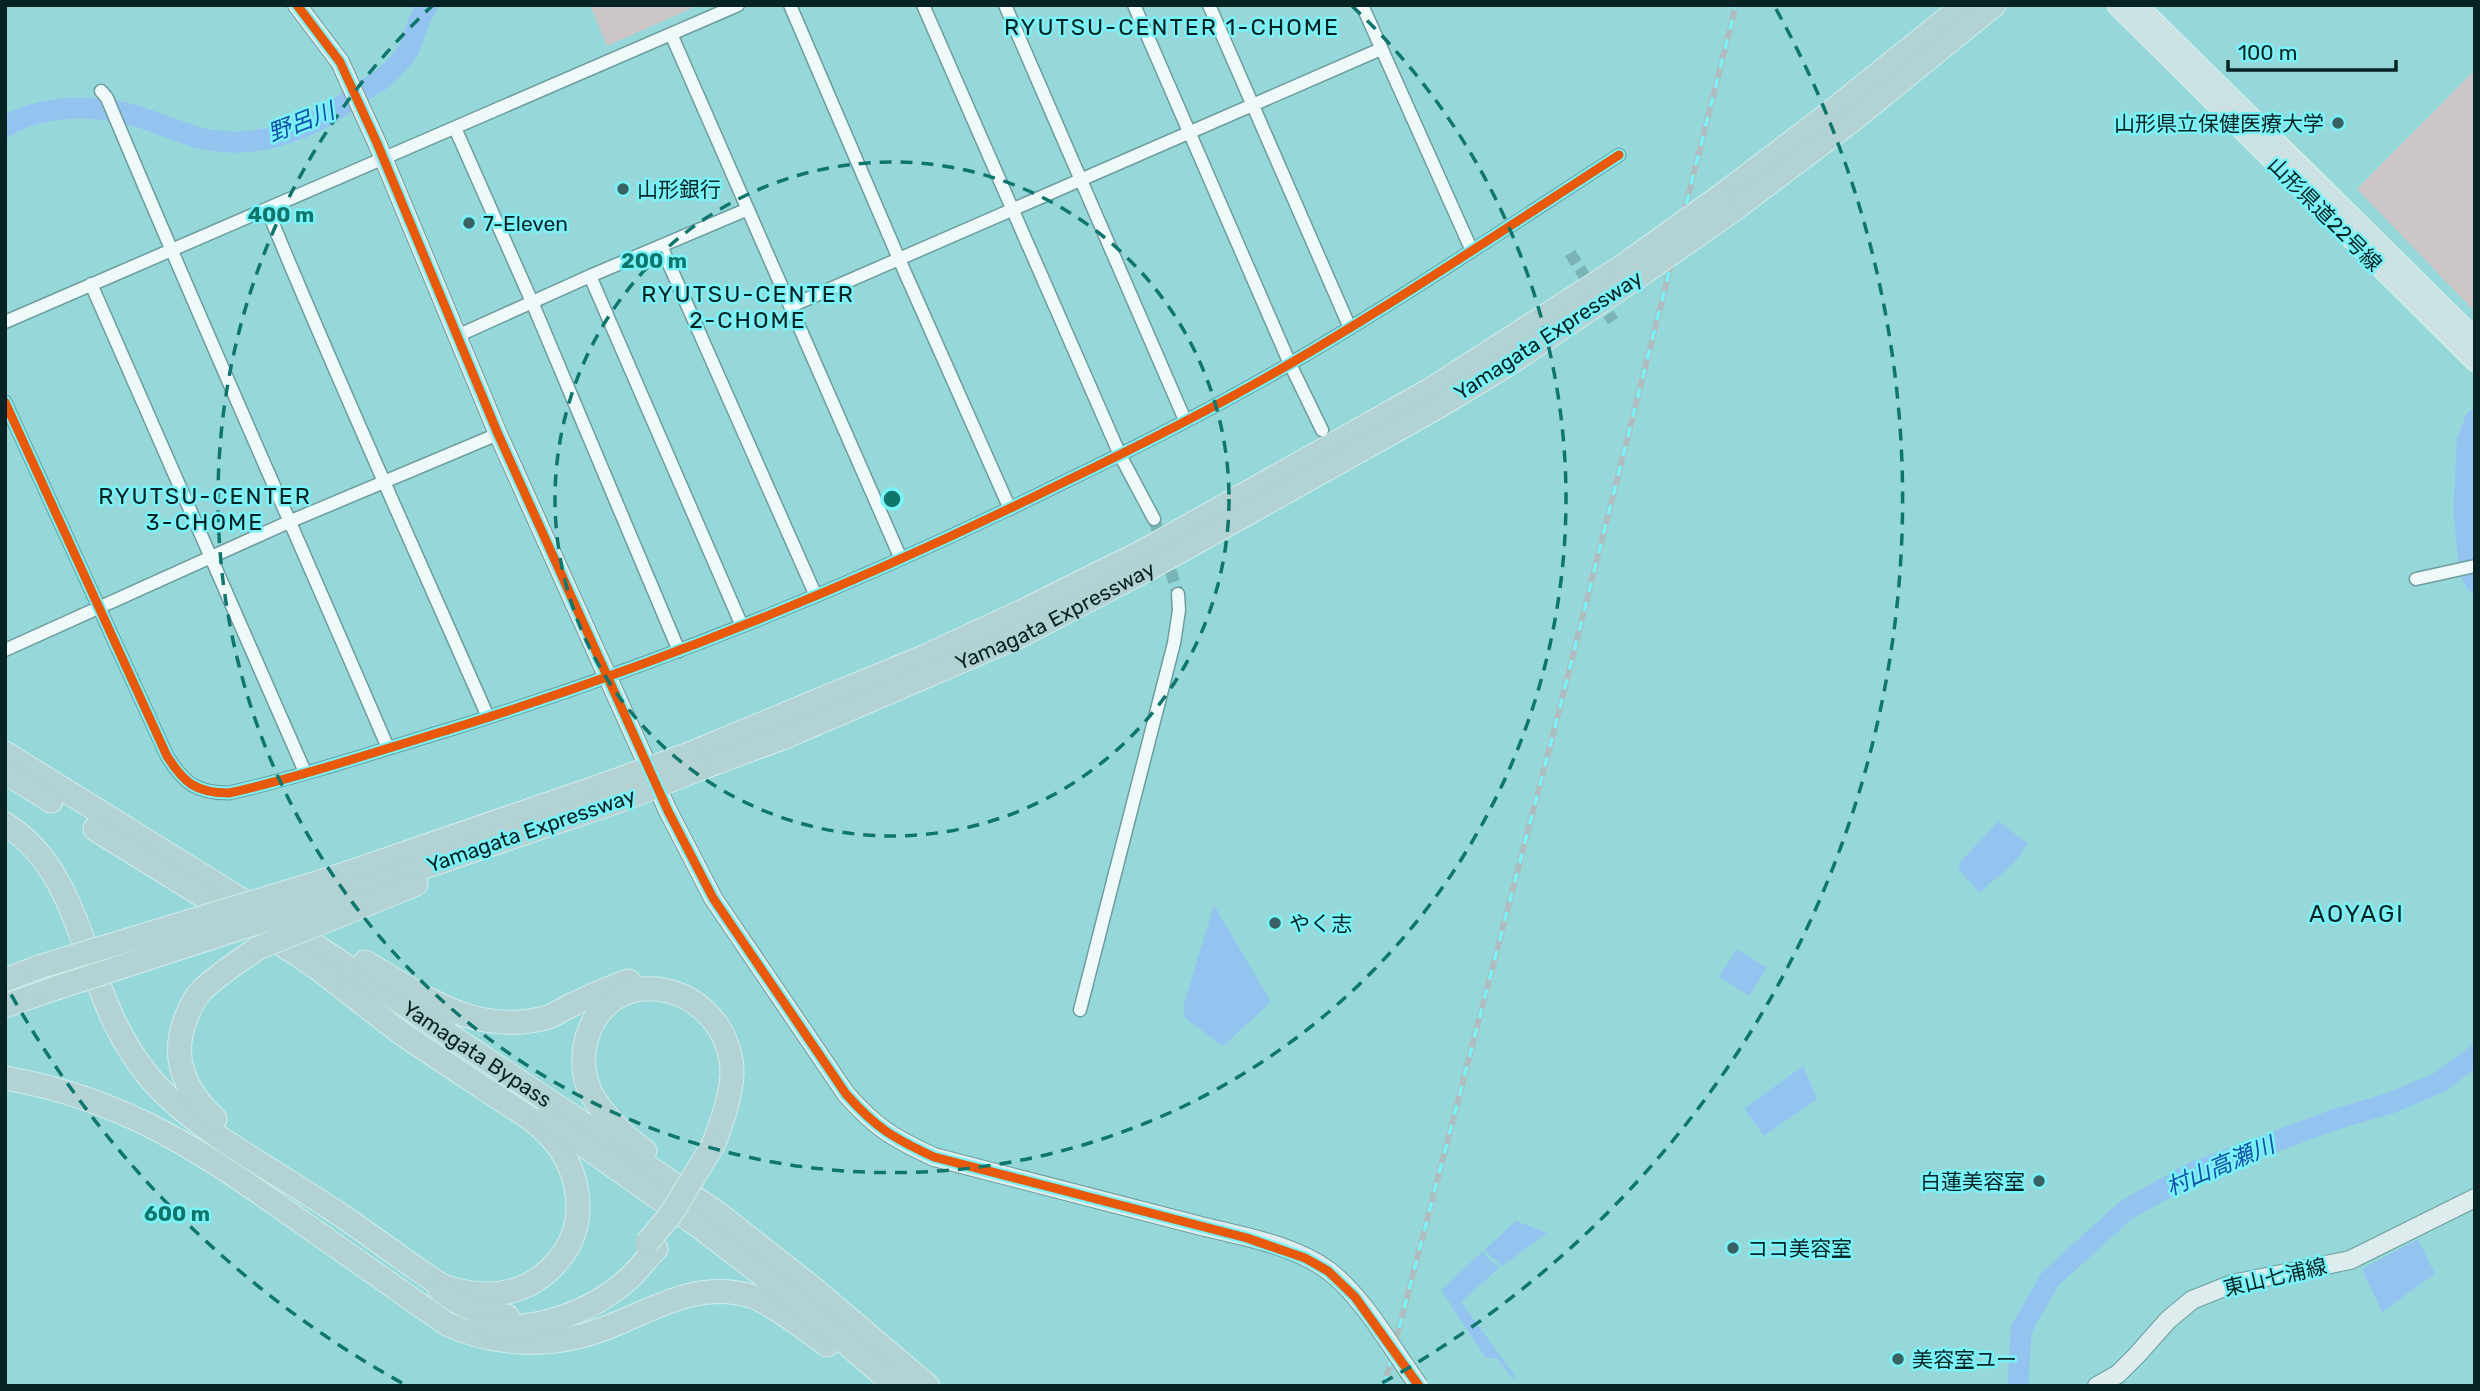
<svg xmlns="http://www.w3.org/2000/svg" width="2480" height="1391" font-family="Rubik,'Noto Sans JP',sans-serif">
<style>
.green{fill:#ccc6c7}
.water{fill:#93c4f0}
.lines{fill:none;stroke-linecap:round;stroke-linejoin:round}
.river{stroke:#93c4f0;stroke-width:21}
.street-tunnel{stroke:#7ab4b6;stroke-width:12;stroke-dasharray:12 6;stroke-linecap:butt}
.street-casing{stroke:#6c9d9e;stroke-width:15}
.secondary-casing{stroke:#6c9d9e;stroke-width:20}
.primary-casing{stroke:#d0edee;stroke-width:22}
.highway-casing{stroke:#d0edee;stroke-width:25}
.street{stroke:#eff9f9;stroke-width:12}
.secondary{stroke:#ddedee;stroke-width:18}
.primary{stroke:#cce2e2;stroke-width:19}
.highway{stroke:#b2d2d3;stroke-width:23}
.rail-casing{stroke:#aebec0;stroke-width:6}
.rail{stroke:#79f3f7;stroke-width:3.5;stroke-dasharray:10;stroke-linecap:butt}
.secondary-bridge-casing{stroke:#6c9d9e;stroke-width:20;stroke-linecap:butt}
.highway-bridge-casing{stroke:#d0edee;stroke-width:25;stroke-linecap:butt}
.secondary-bridge{stroke:#ddedee;stroke-width:18}
.highway-bridge{stroke:#b2d2d3;stroke-width:23}
.cycleway-casing{stroke:#79f3f7;stroke-width:13}
.cycleway{stroke:#e8590c;stroke-width:9}
.ring{fill:none;stroke:#0f766e;stroke-width:3.5;stroke-dasharray:12 9}
.poi-dot{fill:#3a6264;stroke:#79f3f7;stroke-width:2.5}
.labels{text-anchor:middle;dominant-baseline:central;stroke-width:5;stroke-linejoin:round;paint-order:stroke}
.poi-label{font-size:21px;fill:#082324;stroke:#79f3f7;text-anchor:start}
.street-label{font-size:21px;fill:#082324;stroke:#79f3f7}
.neighbourhood-label{font-size:23px;letter-spacing:2px;fill:#082324;stroke:#79f3f7}
.water-label{font-size:23px;font-style:italic;fill:#1251aa;stroke:#79f3f7}
.quarter-label{font-size:24px;letter-spacing:2px;fill:#082324;stroke:#79f3f7}
.centre{fill:#0f766e;stroke:#79f3f7;stroke-width:3.5}
.ring-label{font-size:21px;text-anchor:middle;font-weight:bold;fill:#0f766e;stroke:#79f3f7;stroke-width:5;stroke-linejoin:round;paint-order:stroke}
</style>
<rect width="100%" height="100%" fill="#96d8da"/>
<path class="green" d="M590,5H699L607,46Z
M2475,70V312L2357,189Z"/>
<path class="water" d="M1999,821L2028,844L2014,863L1979,893L1958,868L1961,861Z
M1214,905L1271,1002L1223,1046L1186,1019L1183,1007Z
M1737,949L1767,968L1749,996L1719,977Z
M1803,1066L1817,1099L1764,1136L1744,1109Z
M1516,1221L1547,1233L1502,1266L1484,1250Z
M2418,1239L2435,1274L2382,1312L2362,1269Z
M1482,1252L1499,1268L1461,1302L1516,1377L1513,1380L1497,1358H1486L1441,1290Z"/>
<g class="lines">
<path class="river" d="M5,127C41,105 90,104 129,114C157,121 181,135 210,140C261,149 314,128 354,97C365,89 379,83 389,73C396,66 404,58 409,49C416,34 417,18 428,5
M2475,420L2467,442L2464,512L2469,565L2475,582
M2018,1386L2021,1330L2050,1279L2126,1210L2194,1172L2336,1119L2391,1103L2440,1082L2475,1056"/>
<path class="street-tunnel" d="M1570,253L1613,321
M1154,519L1178,594"/>
<defs>
<path id="street" d="M790,5L899,259L1010,509
M923,5L1120,455L1154,519
M1005,5L1185,420
M1134,5L1290,364L1322,430
M1209,5L1350,328
M1362,5L1472,251
M671,34L901,559
M101,91L107,98C198,316 295,531 388,748
M455,128L532,302L679,651
M267,209C337,380 414,548 488,717
M661,246L816,596
M590,276L742,626
M91,284L305,772
M791,306L1381,49
M5,322L738,5
M457,336L590,276L748,209
M5,402L167,756C184,783 196,793 229,793C304,776 378,751 451,729C661,664 864,581 1060,484C1139,446 1218,406 1293,362C1404,297 1511,225 1619,155
M2416,579L2475,566
M5,650L291,521L498,434
M1080,1010L1174,643L1179,610L1178,594"/>
<path id="secondary" d="M297,5L340,62L377,143L498,434L668,811L713,898L846,1094C876,1128 893,1138 934,1157L1197,1225
M2097,1386L2118,1374L2137,1355L2168,1320L2192,1300L2232,1284L2350,1260L2475,1198"/>
<path id="primary" d="M2117,5L2475,361
M2137,5L2475,339"/>
<g id="highway">
<path d="M1722,195L1822,119L1964,5"/>
<path d="M1728,214L1850,122L1994,5"/>
<path id="s1" d="M5,753L319,948L716,1212L814,1289L928,1386"/>
<path d="M689,754L928,655L1025,610L1142,552L1430,390L1623,266"/>
<path id="s2" d="M699,769L785,737L1022,635L1150,568L1441,405L1510,363L1630,282"/>
<path d="M5,772L51,801"/>
<path d="M5,824C75,867 82,960 117,1027C126,1045 137,1062 150,1078C195,1131 278,1172 336,1212C365,1231 392,1252 420,1271C428,1276 437,1284 446,1287C492,1302 535,1294 564,1253C587,1219 580,1173 554,1141C540,1123 516,1109 497,1097C468,1078 440,1059 411,1040C380,1018 350,993 320,970"/>
<path d="M95,829L292,951L332,978"/>
<path d="M330,879L609,783"/>
<path d="M333,898L619,801"/>
<path d="M348,912L416,884"/>
<path d="M365,962C424,996 473,1036 545,1018C555,1015 565,1008 574,1004C593,995 610,987 629,981"/>
<path d="M5,980L39,967"/>
<path d="M5,1006L50,990"/>
<path d="M5,1078C127,1099 204,1153 303,1223C351,1257 399,1290 447,1324C487,1343 534,1347 577,1337C638,1323 685,1277 751,1296C772,1303 808,1331 827,1345"/>
<path d="M545,1118L700,1227L799,1303L896,1386"/>
<path d="M215,1119C185,1091 170,1058 186,1018C190,1008 194,998 202,990C219,974 239,961 258,948"/>
<path d="M645,1151C625,1137 603,1115 591,1093C572,1054 591,999 636,990C687,981 732,1023 732,1073C731,1097 722,1123 713,1145"/>
<path d="M440,1290C460,1306 481,1315 507,1316"/>
<path d="M487,1325C534,1333 591,1312 626,1281C637,1272 646,1259 656,1249"/>
</g>
</defs>
<use href="#street" class="street-casing"/>
<use href="#secondary" class="secondary-casing"/>
<use href="#primary" class="primary-casing"/>
<use href="#highway" class="highway-casing"/>
<use href="#street" class="street"/>
<use href="#secondary" class="secondary"/>
<use href="#primary" class="primary"/>
<use href="#highway" class="highway"/>
<defs>
<path id="rail" d="M1384,1386L1559,711L1736,5"/>
</defs>
<use href="#rail" class="rail-casing"/>
<use href="#rail" class="rail"/>
<defs>
<path id="secondary-bridge" d="M1197,1225C1240,1236 1293,1244 1329,1271C1365,1299 1392,1349 1419,1386"/>
<path id="highway-bridge" d="M1623,266L1722,195
M1630,282L1728,214
M609,783L689,754
M619,801L699,769
M258,948L348,912
M39,967L330,879
M50,990L333,898
M647,1243L671,1214L713,1145"/>
</defs>
<use href="#secondary-bridge" class="secondary-bridge-casing"/>
<use href="#highway-bridge" class="highway-bridge-casing"/>
<use href="#secondary-bridge" class="secondary-bridge"/>
<use href="#highway-bridge" class="highway-bridge"/>
<defs>
<path id="cycleway" d="M297,5L340,62L377,143L498,434L668,811L713,898L846,1094C876,1128 893,1138 934,1157L1247,1238L1305,1258L1328,1271L1355,1297L1419,1386
M5,402L167,756C184,783 196,793 229,793C304,776 378,751 451,729C661,664 864,581 1060,484C1139,446 1218,406 1293,362C1404,297 1511,225 1619,155"/>
</defs>
<use href="#cycleway" class="cycleway-casing"/>
<use href="#cycleway" class="cycleway"/>
</g>
<g class="ring">
<circle cx="892" cy="499" r="337"/>
<path d="M1352 6A674 674 0 1 1 432 6"/>
<path d="M402 1383A1011 1011 0 0 1 8 989M1776 9A1011 1011 0 0 1 1382 1383"/>
</g>
<g class="poi-dot">
<circle cx="2338" cy="123" r="7"/>
<circle cx="623" cy="189" r="7"/>
<circle cx="469" cy="223" r="7"/>
<circle cx="1275" cy="923" r="7"/>
<circle cx="2039" cy="1181" r="7"/>
<circle cx="1733" cy="1248" r="7"/>
<circle cx="1898" cy="1359" r="7"/>
</g>
<g class="labels">
<g class="poi-label">
<text x="2324" y="123" text-anchor="end">山形県立保健医療大学</text>
<text x="637" y="189">山形銀行</text>
<text x="483" y="223">7-Eleven</text>
<text x="1289" y="923">やく志</text>
<text x="2025" y="1181" text-anchor="end">白蓮美容室</text>
<text x="1747" y="1248">ココ美容室</text>
<text x="1912" y="1359">美容室ユー</text>
</g>
<g class="street-label">
<text transform="translate(2325 214) rotate(45)">山形県道22号線</text>
<text transform="translate(1548 335) rotate(-33)">Yamagata Expressway</text>
<text stroke="none"><textPath href="#s2" startOffset="388">Yamagata Expressway</textPath></text>
<text transform="translate(531 830) rotate(-19)">Yamagata Expressway</text>
<text stroke="none"><textPath href="#s1" startOffset="560">Yamagata Bypass</textPath></text>
<text transform="translate(2275 1277) rotate(-13)">東山七浦線</text>
</g>
<g class="neighbourhood-label">
<text x="1172" y="27">RYUTSU-CENTER 1-CHOME</text>
<text x="748" y="294">RYUTSU-CENTER<tspan x="748" dy="26">2-CHOME</tspan></text>
<text x="205" y="496">RYUTSU-CENTER<tspan x="205" dy="26">3-CHOME</tspan></text>
</g>
<g class="water-label">
<text transform="translate(301 122) rotate(-21)">野呂川</text>
<text transform="translate(2220 1166) rotate(-23)">村山高瀬川</text>
</g>
<g class="quarter-label">
<text x="2357" y="914">AOYAGI</text>
</g>
</g>
<circle cx="892" cy="499" r="10" class="centre"/>
<g class="ring-label">
<text x="281" y="222">400 m</text>
<text x="654" y="268">200 m</text>
<text x="177" y="1221">600 m</text>
</g>
<rect width="2480" height="1391" fill="none" stroke="#082324" stroke-width="14"/>
<path d="M2228 60v10h168v-10" fill="none" stroke="#082324" stroke-width="3.5"/>
<text x="2238" y="60" font-size="21" fill="#082324" stroke="#79f3f7" stroke-width="5" paint-order="stroke">100 m</text>
</svg>
